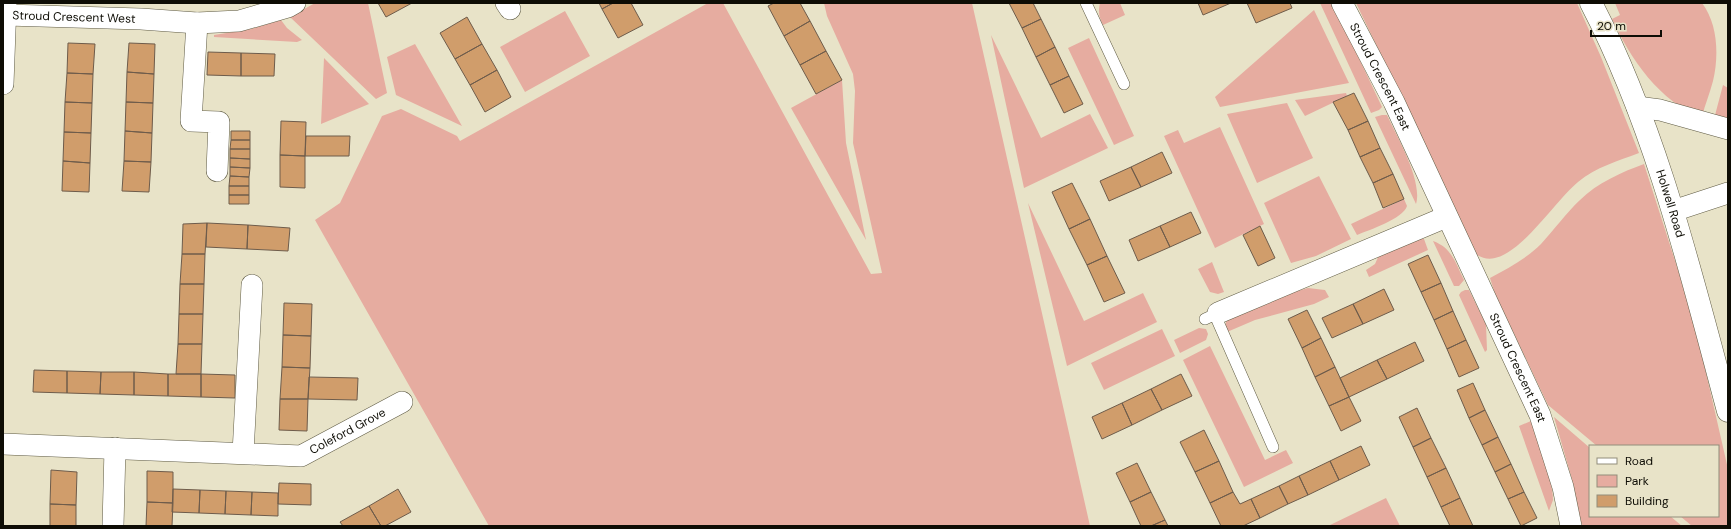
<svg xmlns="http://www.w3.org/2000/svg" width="1731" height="529" font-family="'DM Sans',sans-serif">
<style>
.green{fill:#e6aca0}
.building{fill:#d09d6b;stroke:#6e5c4b}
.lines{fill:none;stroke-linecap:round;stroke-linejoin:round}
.lane-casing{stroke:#5f5b44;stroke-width:12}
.street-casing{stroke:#5f5b44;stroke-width:22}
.secondary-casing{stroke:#5f5b44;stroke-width:23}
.lane{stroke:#fff;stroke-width:11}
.street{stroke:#fff;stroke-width:21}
.secondary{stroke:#fff;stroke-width:22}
.labels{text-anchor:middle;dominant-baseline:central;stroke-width:3.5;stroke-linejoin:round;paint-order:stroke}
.street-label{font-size:12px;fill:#0e0d05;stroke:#e8e3c8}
</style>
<rect width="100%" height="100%" fill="#e8e3c8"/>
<path class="green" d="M315,3H368L387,93L376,99L290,17Z
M708,3H723L871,274L882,273L853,143L855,91L853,74L827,16L824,3H972L1090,526H489L315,220L340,203L382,116L401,109L457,136L460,141Z
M1100,3H1120L1125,15L1103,25C1099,17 1098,12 1100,3Z
M1320,3H1333L1382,107L1379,110L1371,113Z
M1356,3H1577L1601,57L1639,153C1618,161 1596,167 1578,182C1556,200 1523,252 1495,258C1488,260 1483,258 1477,255Z
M1615,3H1702C1718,24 1719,56 1713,81C1710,93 1705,104 1702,117C1660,103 1630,58 1612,19L1620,15Z
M1314,10L1349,83L1220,107L1215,97Z
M565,11L590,56L525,92L500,47Z
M281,20L287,28L302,40L297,42L214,37V35L251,29Z
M991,35L1041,138L1090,114L1108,148L1024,188Z
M1089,38L1134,136L1114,145L1068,48Z
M415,44L462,126L396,95L387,57Z
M324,58L369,104L321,124Z
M842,80L846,143L866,240L791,108Z
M1723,85L1728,88V121L1714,119Z
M1346,93L1347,96L1305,116L1295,100Z
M1287,103L1313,158L1257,183L1227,114Z
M1382,115H1387C1397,137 1423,181 1416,204L1375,117Z
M1220,127L1264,224L1215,248L1164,136L1178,130L1184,143Z
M1644,164L1679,273L1699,342L1728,469V526H1692L1680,516H1718V446H1597L1548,405L1495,294L1490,278C1508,268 1526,259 1541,244C1554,230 1566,213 1580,200C1597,183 1622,172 1644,164Z
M1319,176L1351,239L1316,256L1291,263L1264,203Z
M1404,199L1407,206C1403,219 1369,230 1357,235L1351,224Z
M1028,203L1084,321L1143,293L1157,322L1067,366Z
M1416,238L1424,239L1428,250L1369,277L1366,270L1375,264L1379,255Z
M1433,241C1452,248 1455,262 1464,280L1459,286H1454Z
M1212,262L1224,292L1218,294L1210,292L1198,269Z
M1308,288L1325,290L1329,297L1314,304L1255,320L1227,332L1225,326L1227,319L1287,294Z
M1465,290H1469L1486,324L1487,350L1485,352L1459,295L1461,292Z
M1199,328L1206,329L1208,334L1206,340L1180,353L1174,340Z
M1162,329L1175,356L1104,390L1091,363Z
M1210,346L1265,460L1286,450L1293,463L1244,487L1183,360Z
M1554,417L1590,448V516H1670L1682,526H1582L1571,476Z
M1531,421C1538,443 1553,477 1553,500C1552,503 1550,508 1549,511L1519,426Z
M1386,498L1400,526H1328Z"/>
<path class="building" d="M378,3H412L386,17Z
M599,3H613L602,9Z
M613,3H631L643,25L618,38L602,9Z
M774,3H800L810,21L784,36L768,6Z
M1009,3H1033L1041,19L1022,28Z
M1198,3H1231L1203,15Z
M1247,3H1290L1292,8L1256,23Z
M467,17L482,44L455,59L440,33Z
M1041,19L1055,47L1036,57L1022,28Z
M810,21L826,51L800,65L784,36Z
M68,43L95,44L93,74L67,73Z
M129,43L155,44L154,74L127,72Z
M482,44L497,70L470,85L455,59Z
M1055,47L1069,76L1050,85L1036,57Z
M826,51L842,80L816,94L800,65Z
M208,52L241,53V76L207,75Z
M241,53L275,54L274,76H241Z
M497,70L511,97L485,112L470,85Z
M127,72L154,74L153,103L126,102Z
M67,73L93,74L92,103L65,102Z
M1069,76L1083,104L1064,113L1050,85Z
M1354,93L1368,121L1348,130L1333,102Z
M65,102L92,103L91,133L64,132Z
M126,102L153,103L152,133L125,131Z
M281,121L306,122L305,156L280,155Z
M1368,121L1380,148L1360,157L1348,130Z
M125,131L152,133L151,162L124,161Z
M231,131H250V140H231Z
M64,132L91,133L90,163L63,161Z
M306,136H350L349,156H305Z
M231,140H250V149H230Z
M1380,148L1393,174L1373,183L1360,157Z
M230,149H250V159L230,158Z
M1162,152L1172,173L1141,187L1131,167Z
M280,155L305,156V188L280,187Z
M230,158L250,159V168L230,167Z
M63,161L90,163L89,192L62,191Z
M124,161L151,162L149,192L122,191Z
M230,167L250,168L249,177L230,176Z
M1131,167L1141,187L1109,201L1100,181Z
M1393,174L1404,199L1383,208L1373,183Z
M230,176L249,177V186H229Z
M1072,183L1090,219L1069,229L1052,192Z
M229,186H249V195H229Z
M229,195H249V204H229Z
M1191,212L1201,233L1170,247L1160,226Z
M1090,219L1107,256L1087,265L1069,229Z
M207,223L248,225L247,249L206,247Z
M207,223L205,254H182L183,224Z
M248,225L290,228L288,251L247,249Z
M1160,226L1170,247L1138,261L1129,240Z
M1260,226L1275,258L1258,266L1243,235Z
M182,254H205L204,284H180Z
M1428,255L1441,283L1421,292L1408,264Z
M1107,256L1125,293L1104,302L1087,265Z
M1441,283L1453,311L1434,320L1421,292Z
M180,284H204L203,314H179Z
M1384,289L1394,310L1363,324L1353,304Z
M284,303L312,304L311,336L283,335Z
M1353,304L1363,324L1332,338L1322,318Z
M1307,310L1321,338L1302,348L1288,319Z
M1453,311L1466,340L1447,349L1434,320Z
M179,314H203L202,344H178Z
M283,335L311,336L310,368L282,367Z
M1321,338L1335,367L1315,377L1302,348Z
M1466,340L1479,368L1459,377L1447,349Z
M1415,342L1424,361L1387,379L1377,360Z
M178,344H202L201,374H176Z
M1377,360L1387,379L1349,397L1340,378Z
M282,367L310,368L308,399H280Z
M1335,367L1349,397L1329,406L1315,377Z
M34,370L67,371V393L33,392Z
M67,371L101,372L100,394L67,393Z
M101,372H134V395L100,394Z
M134,372L168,374V396L134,395Z
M168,374H201V397L168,396Z
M201,374L235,375V398L201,397Z
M1181,374L1192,396L1162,410L1151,389Z
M309,377L358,378L357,400L308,399Z
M1473,383L1485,410L1469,418L1457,390Z
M1151,389L1162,410L1132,425L1122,403Z
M1349,397L1361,421L1341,431L1329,406Z
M280,399H308L307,431L279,430Z
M1122,403L1132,425L1102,439L1092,417Z
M1417,408L1431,438L1413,447L1399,417Z
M1485,410L1498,437L1482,445L1469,418Z
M1204,430L1219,461L1195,472L1180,442Z
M1498,437L1511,464L1495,472L1482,445Z
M1431,438L1446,468L1427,477L1413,447Z
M1361,446L1370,465L1339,480L1330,461Z
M1219,461L1233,492L1210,503L1195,472Z
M1330,461L1339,480L1308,495L1299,476Z
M1137,463L1151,492L1130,502L1116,473Z
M1511,464L1524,492L1508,499L1495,472Z
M1446,468L1460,498L1441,507L1427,477Z
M51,470L77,472L76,505L50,504Z
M147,471L173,472V503L147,502Z
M1299,476L1308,495L1288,504L1279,486Z
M279,483L311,484V505L278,504Z
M1279,486L1288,504L1260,518L1251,499Z
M173,489L200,490L199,513L172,512Z
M398,489L411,512L385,526H381L369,506Z
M200,490L226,491L225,514L199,513Z
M226,491L252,492L251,515L225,514Z
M252,492L278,493V516L251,515Z
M1151,492L1165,520L1151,526H1141L1130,502Z
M1233,492L1240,504L1251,499L1260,518L1243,526H1221L1210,503Z
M1524,492L1537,518L1521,526L1508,499Z
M1460,498L1473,526H1450L1441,507Z
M147,502L173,503L172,526H146Z
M50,504L76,505V526H50Z
M369,506L381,526H343L340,522Z
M1165,520L1168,526H1151Z"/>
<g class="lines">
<defs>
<path id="lane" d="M1086,3L1124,84
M1215,315L1273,447
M1205,319L1218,313"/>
<g id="street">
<path d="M506,3L510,9"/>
<path id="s1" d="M1342,3L1394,102L1540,415L1563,487L1571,526"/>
<path id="s2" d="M6,15L141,19L197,23L239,21L288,7L295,3"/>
<path d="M197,23L191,121L219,122L217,171"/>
<path d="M3,84L6,3"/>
<path d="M1637,107L1660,110L1728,129"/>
<path d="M1673,211L1728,193"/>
<path d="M1218,313L1446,217"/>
<path id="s3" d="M3,444L301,456L402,402"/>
<path d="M243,453L252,285"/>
<path d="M113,526L115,448"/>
</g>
<g id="secondary">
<path id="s4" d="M1591,3C1657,130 1691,274 1728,411"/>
</g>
</defs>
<use href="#lane" class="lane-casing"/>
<use href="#street" class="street-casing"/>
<use href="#secondary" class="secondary-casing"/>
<use href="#lane" class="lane"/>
<use href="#street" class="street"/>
<use href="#secondary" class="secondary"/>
</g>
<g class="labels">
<g class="street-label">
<text stroke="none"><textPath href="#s2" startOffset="68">Stroud Crescent West</textPath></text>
<text stroke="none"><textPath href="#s1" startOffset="83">Stroud Crescent East</textPath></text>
<text stroke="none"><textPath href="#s4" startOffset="216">Holwell Road</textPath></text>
<text stroke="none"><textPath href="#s1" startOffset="405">Stroud Crescent East</textPath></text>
<text stroke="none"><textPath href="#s3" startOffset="351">Coleford Grove</textPath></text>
</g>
</g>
<rect width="1731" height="529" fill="none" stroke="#0e0d05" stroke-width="8"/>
<rect x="1589" y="445" width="130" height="72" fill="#e8e3c8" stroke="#918d7a"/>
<rect x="1597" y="458" width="20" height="6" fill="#ffffff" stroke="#918d7a"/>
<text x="1625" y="465" font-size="12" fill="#0e0d05">Road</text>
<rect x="1597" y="475" width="20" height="12" fill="#e6aca0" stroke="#918d7a"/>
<text x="1625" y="485" font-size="12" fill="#0e0d05">Park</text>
<rect x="1597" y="495" width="20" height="12" fill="#d09d6b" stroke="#918d7a"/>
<text x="1625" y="505" font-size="12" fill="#0e0d05">Building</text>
<path d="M1591 30v6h70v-6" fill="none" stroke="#0e0d05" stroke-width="2"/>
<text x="1597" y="30" font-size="12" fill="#0e0d05" stroke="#e8e3c8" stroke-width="3" paint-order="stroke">20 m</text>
</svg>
